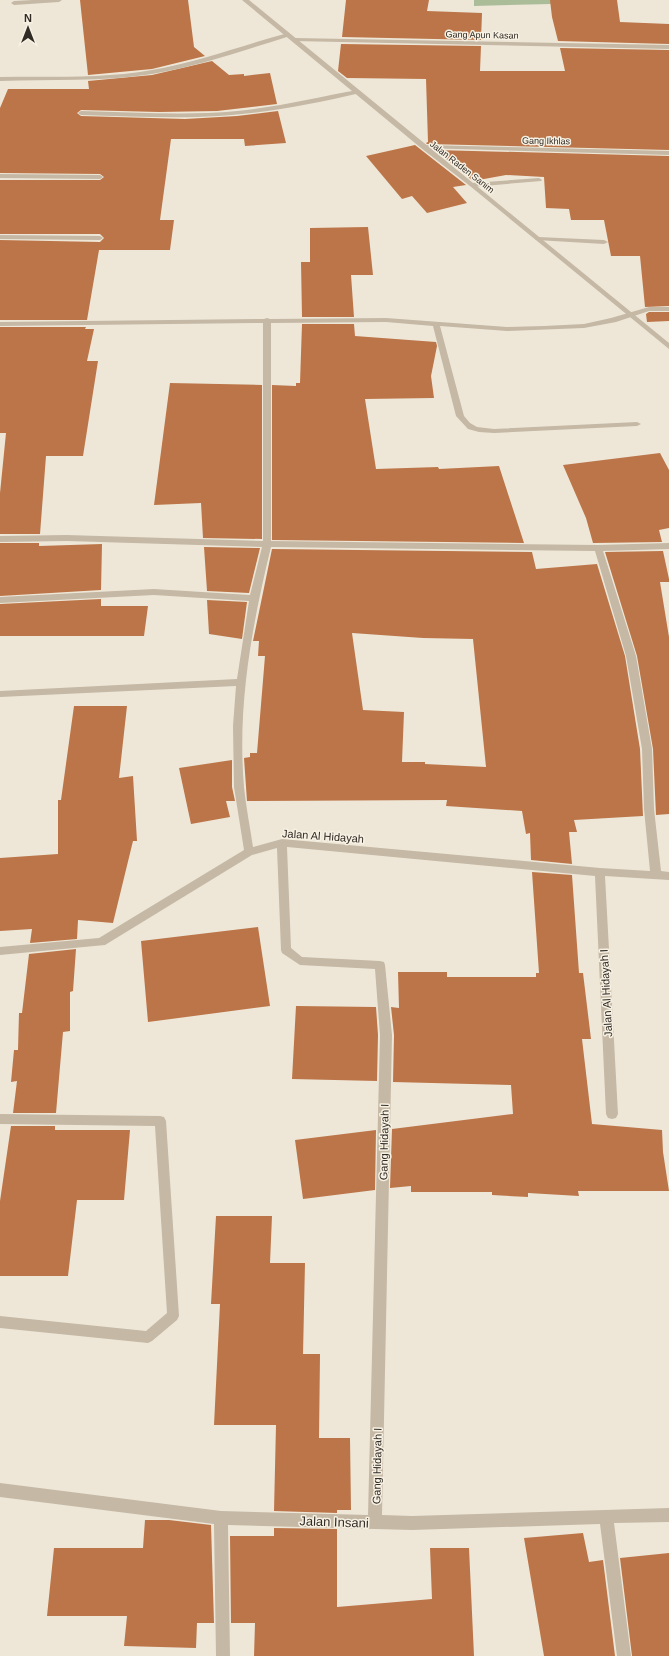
<svg xmlns="http://www.w3.org/2000/svg" width="669" height="1656" font-family="Arial,sans-serif">
<style>
.green{fill:#abbc99}
.building{fill:#bc7548;fill-rule:evenodd}
.lines{fill:none;stroke-linecap:round;stroke-linejoin:round}
.minor{fill:#c5b8a5;fill-rule:evenodd}
.tertiary{fill:#c5b8a5;fill-rule:evenodd}
.labels{text-anchor:middle;dominant-baseline:central;stroke-width:3;stroke-linejoin:round;paint-order:stroke}
.far-street-label{font-size:9px;fill:#312b26;stroke:#f7f1e3}
.street-label{font-size:11px;fill:#312b26;stroke:#f7f1e3}
.near-street-label{font-size:13px;fill:#312b26;stroke:#f7f1e3}
</style>
<rect width="100%" height="100%" fill="#eee7d8"/>
<path class="green" d="M474,0H551V4L474,6Z"/>
<path class="building" d="M80,0H188L194,47L205,56L152,69L88,75Z
M346,0H429L427,11L482,13L481,40L342,37Z
M550,0H617L620,22L669,24V44L558,41L552,17Z
M341,44L481,46L480,71H565L560,48L669,50V150L427,144L426,143L428,142L426,79L347,78L338,71Z
M212,61L229,75L244,74V76L270,73L277,104L217,111L159,112L81,110L77,113L81,116L185,119L237,116L278,111L286,143L245,146L244,139H171L160,220H174L170,250H99L87,320H0V240L100,242L104,238L100,234H0V180H100L104,177L100,174L0,173V108L8,89H89L88,81L152,75Z
M415,145L466,185L453,187L467,203L427,213L412,196L402,199L366,156Z
M435,150L669,156V306L645,307L640,256H611L604,220H571L569,209L546,208L544,177L506,175L473,181Z
M368,227L373,275H351L354,317H302L301,262H310V228Z
M649,312H669V321L647,322L646,314Z
M302,324H354L355,336L436,342L437,346L431,376L434,398L365,399L376,469L438,467L439,469L499,466L524,543L272,540V385L296,386V383H300Z
M0,327H86L85,329H94L87,361H98L83,456H46L40,534H0V493L6,433H0Z
M170,383L262,385V539L203,538L201,503L154,505Z
M660,453L669,470V528L659,530L662,542L593,543L586,518L563,465Z
M0,543H39V546L102,544L101,590L0,596Z
M204,547L260,548L249,593L207,591Z
M272,549L532,552L536,569L597,564L625,656L640,749L643,816L574,820L577,832H569L572,864L531,860L530,833L526,834L522,811L446,806L447,800L247,801L244,758L250,757V753H257L265,656H258L259,641H253ZM352,633L423,638L473,639L486,767L425,764V762H402L404,712L363,710Z
M663,551L669,579V582H660L669,637V814L656,815L653,749L637,656L605,552Z
M101,599V606H148L144,636H0V604Z
M207,600L247,602L242,639L209,634Z
M74,706H127L119,778L133,776L137,841H133L113,923L78,920L77,939L30,943L32,929L0,931V858L58,854V800H61Z
M232,760V787L235,801H226L230,817L191,824L179,768Z
M532,872L572,875L579,973H583L591,1039H582L592,1124L662,1130L663,1152L669,1191H578L579,1196L528,1193V1197L492,1195V1192H411V1186L390,1188L392,1129L513,1114L511,1085L393,1082L394,1035L391,1007L399,1008L398,972H447V977H536V973H539Z
M258,927L270,1006L148,1022L141,941Z
M76,949L73,991L70,992V1031L63,1032L56,1113H13L17,1081L11,1082L14,1050H18L19,1013H22L29,954Z
M296,1006L376,1007L378,1035L377,1081L292,1079Z
M11,1126H55V1130H130L124,1200H77L68,1276H0V1201Z
M376,1130L375,1190L303,1199L295,1140Z
M216,1216H272L270,1263H305L303,1354H320L319,1438H350L351,1510H337V1513L274,1511L276,1425H214L220,1304H211Z
M145,1520H169L211,1525L214,1623H197L196,1648L124,1646L127,1616H47L54,1548H143Z
M274,1528L337,1529V1607L432,1599L430,1548H469L474,1656H254L255,1623H231L230,1536H274Z
M583,1533L589,1562L603,1560L615,1656H544L524,1538Z
M669,1553V1656H632L620,1558Z"/>
<g class="lines">
<path class="minor" d="M33,0H62L59,2L14,5L11,3L14,1Z
M288,33L291,35L290,36C245,50 199,66 152,74C102,82 51,79 0,81V77C51,76 102,79 152,70C199,62 243,45 288,33Z
M295,38L669,45V49L293,41V39Z
M358,90L361,92L360,93C314,104 266,113 219,116C173,119 127,116 81,115L78,113L81,111C133,112 185,116 237,111C278,107 318,97 358,90Z
M423,145L669,151V155L421,148V146Z
M0,174L100,175L103,177L100,179L0,178Z
M539,178L542,180L541,181L472,187L469,185L472,183Z
M0,235L100,236L103,238L100,240L0,239Z
M538,237L604,240L608,242L604,244L536,240L535,239Z
M649,307H669V311H649L616,322L584,328L507,331L440,326L464,416L470,423L477,427L494,429L637,422L641,424L637,426L494,433L479,432L468,429L456,416L433,326L386,322L271,323V541L598,545L669,543V549L603,551L636,656L652,749L654,809L661,871L669,872V880L605,876L618,1114L616,1118L612,1119L608,1118L606,1114L595,876L287,847L291,948L302,957L380,961L384,962L385,965L392,1035L382,1515L412,1516L669,1508V1522L614,1523L631,1656H617L600,1524L412,1530L228,1525L230,1656H216L214,1524L0,1497V1483L221,1511L368,1515L380,1035L375,969L300,965L282,953L281,950L277,848L252,855L105,945L0,955V947L99,938L244,850L234,787L233,726L236,686L0,697V691L237,679L249,601L154,595L0,603V597L154,589L250,595L262,547L67,541L0,542V536L67,535L263,541V323L0,326V322L264,319L267,318L270,319L386,318L507,327L544,326L584,324L611,318ZM271,547L595,551L626,656L642,749L644,809L650,871L600,868L282,839L253,847C250,827 246,807 244,787C237,706 252,625 271,547Z
M0,1114L160,1116L164,1117L166,1121L179,1316L177,1320L152,1341L148,1343L0,1328V1316L146,1331L167,1313L155,1126L0,1124Z"/>
<path class="tertiary" d="M242,0H249L669,343V349L470,186L421,148Z"/>
</g>
<g class="labels">
<g class="far-street-label">
<text transform="translate(482 35) rotate(1)">Gang Apun Kasan</text>
<text transform="translate(546 141) rotate(1)">Gang Ikhlas</text>
<text transform="translate(462 167) rotate(38)">Jalan Raden Sanim</text>
</g>
<g class="street-label">
<text transform="translate(323 836) rotate(4)">Jalan Al Hidayah</text>
<text transform="translate(606 993) rotate(-93)">Jalan Al Hidayah I</text>
<text transform="translate(384 1142) rotate(-89)">Gang Hidayah I</text>
<text transform="translate(377 1466) rotate(-89)">Gang Hidayah I</text>
</g>
<g class="near-street-label">
<text transform="translate(334 1522) rotate(2)">Jalan Insani</text>
</g>
</g>
<g transform="translate(28 28)" stroke="#f7f1e3" stroke-width="3" paint-order="stroke">
<path d="M0-3L7 15L0 10L-7 15Z" fill="#312b26"/>
<text y="-6" font-size="11" font-weight="bold" text-anchor="middle" fill="#312b26">N</text>
</g>
</svg>
